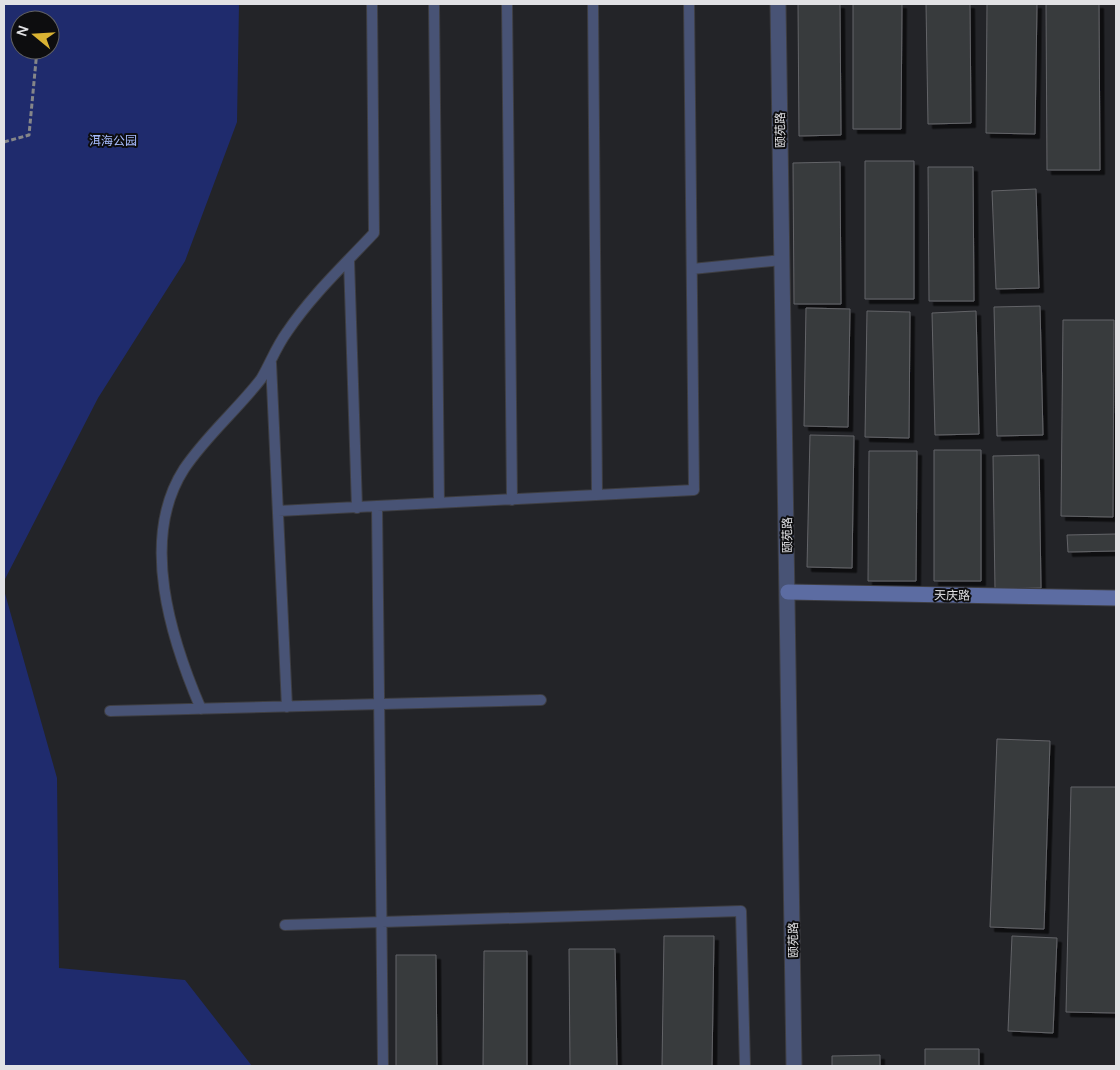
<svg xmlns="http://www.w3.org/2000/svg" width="1120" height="1070" font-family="Manrope,'Noto Sans SC',sans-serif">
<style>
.green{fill:#1f2b6d;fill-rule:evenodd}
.building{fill:#383a3d;stroke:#636468;filter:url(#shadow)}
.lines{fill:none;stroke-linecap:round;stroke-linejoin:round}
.lane-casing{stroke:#3e3e42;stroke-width:12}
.street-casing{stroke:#3e3e42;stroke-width:17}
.secondary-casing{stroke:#3e3e42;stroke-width:17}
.path{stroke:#858689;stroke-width:3;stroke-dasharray:5 2.5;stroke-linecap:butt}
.lane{stroke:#485375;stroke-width:10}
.street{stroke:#485375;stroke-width:15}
.secondary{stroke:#5c6ca2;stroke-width:15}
.labels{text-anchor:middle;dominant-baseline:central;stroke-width:4;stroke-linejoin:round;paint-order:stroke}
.street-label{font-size:12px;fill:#e1e1e4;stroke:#0d0d0f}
.park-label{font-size:12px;fill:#a8bdfe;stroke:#0d0d0f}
</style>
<defs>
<filter id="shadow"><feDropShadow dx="4.5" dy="4.5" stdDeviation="0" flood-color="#0009"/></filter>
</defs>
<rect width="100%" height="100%" fill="#232428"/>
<path class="green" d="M4,4H239L237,122L185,261L98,398L4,581ZM20,20H50V50H20Z
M4,590L57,778L59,968L185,980L252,1066H4Z"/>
<path class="building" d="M798,4H840L841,135L799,136Z
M853,4H902L901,129H853Z
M926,4H970L971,123L928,124Z
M987,4H1037L1035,134L986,133Z
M1046,4H1099L1100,170H1047Z
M865,161H914V299H865Z
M840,162L841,304H794L793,163Z
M928,167H973L974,301H929Z
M1036,189L1039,288L996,289L992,191Z
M1040,306L1043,435L997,436L994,307Z
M806,308L850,309L848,427L804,426Z
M867,311L910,312L909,438L865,437Z
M976,311L979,434L935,435L932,313Z
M1063,320H1114L1113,517L1061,516Z
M810,435L854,436L852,568L807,567Z
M934,450H981V581H934Z
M869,451H917L916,581H868Z
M1039,455L1041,588L995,589L993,456Z
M1116,534V551L1068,552L1067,535Z
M997,739L1050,741L1044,929L990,927Z
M1071,787H1116V1013L1066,1012Z
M664,936H714L712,1066H662Z
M1012,936L1057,938L1053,1033L1008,1031Z
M569,949H615L617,1066H570Z
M484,951H527V1066H483Z
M396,955H436L437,1066H396Z
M925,1049H979V1066H925Z
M880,1055V1066H832V1056Z"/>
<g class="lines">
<defs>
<path id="lane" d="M434,4L439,503
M507,4L512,500
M593,4L597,495
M349,260L357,508
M692,269L782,260
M271,363L287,707
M377,506L383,1066
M278,511L694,490L689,4
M201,709C171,639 139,539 184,469C206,436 237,410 261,379C270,364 276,347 287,332C311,296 344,265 374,233L372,4
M110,711L541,700
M285,925L741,911L745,1066"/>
<path id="street" d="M778,4L794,1066"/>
<path id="secondary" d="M788,592L1116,598"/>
</defs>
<use href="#lane" class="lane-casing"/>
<use href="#street" class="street-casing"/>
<use href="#secondary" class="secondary-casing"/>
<path class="path" d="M4,142L29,135L37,50"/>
<use href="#lane" class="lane"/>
<use href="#street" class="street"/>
<use href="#secondary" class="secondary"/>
</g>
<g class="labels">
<g class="street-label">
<text transform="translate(780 130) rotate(-91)">颐苑路</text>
<text transform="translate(787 535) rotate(-91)">颐苑路</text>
<text transform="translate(952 595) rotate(1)">天庆路</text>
<text transform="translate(793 940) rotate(-91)">颐苑路</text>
</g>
<g class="park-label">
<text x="113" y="140">洱海公园</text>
</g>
</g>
<rect width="1120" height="1070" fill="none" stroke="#e1e1e4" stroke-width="10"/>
<g transform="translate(35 35) rotate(288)"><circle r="24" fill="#0d0d0f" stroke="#626264"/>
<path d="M0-4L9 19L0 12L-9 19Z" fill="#dab333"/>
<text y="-8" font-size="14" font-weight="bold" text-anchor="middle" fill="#e1e1e4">N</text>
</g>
</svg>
